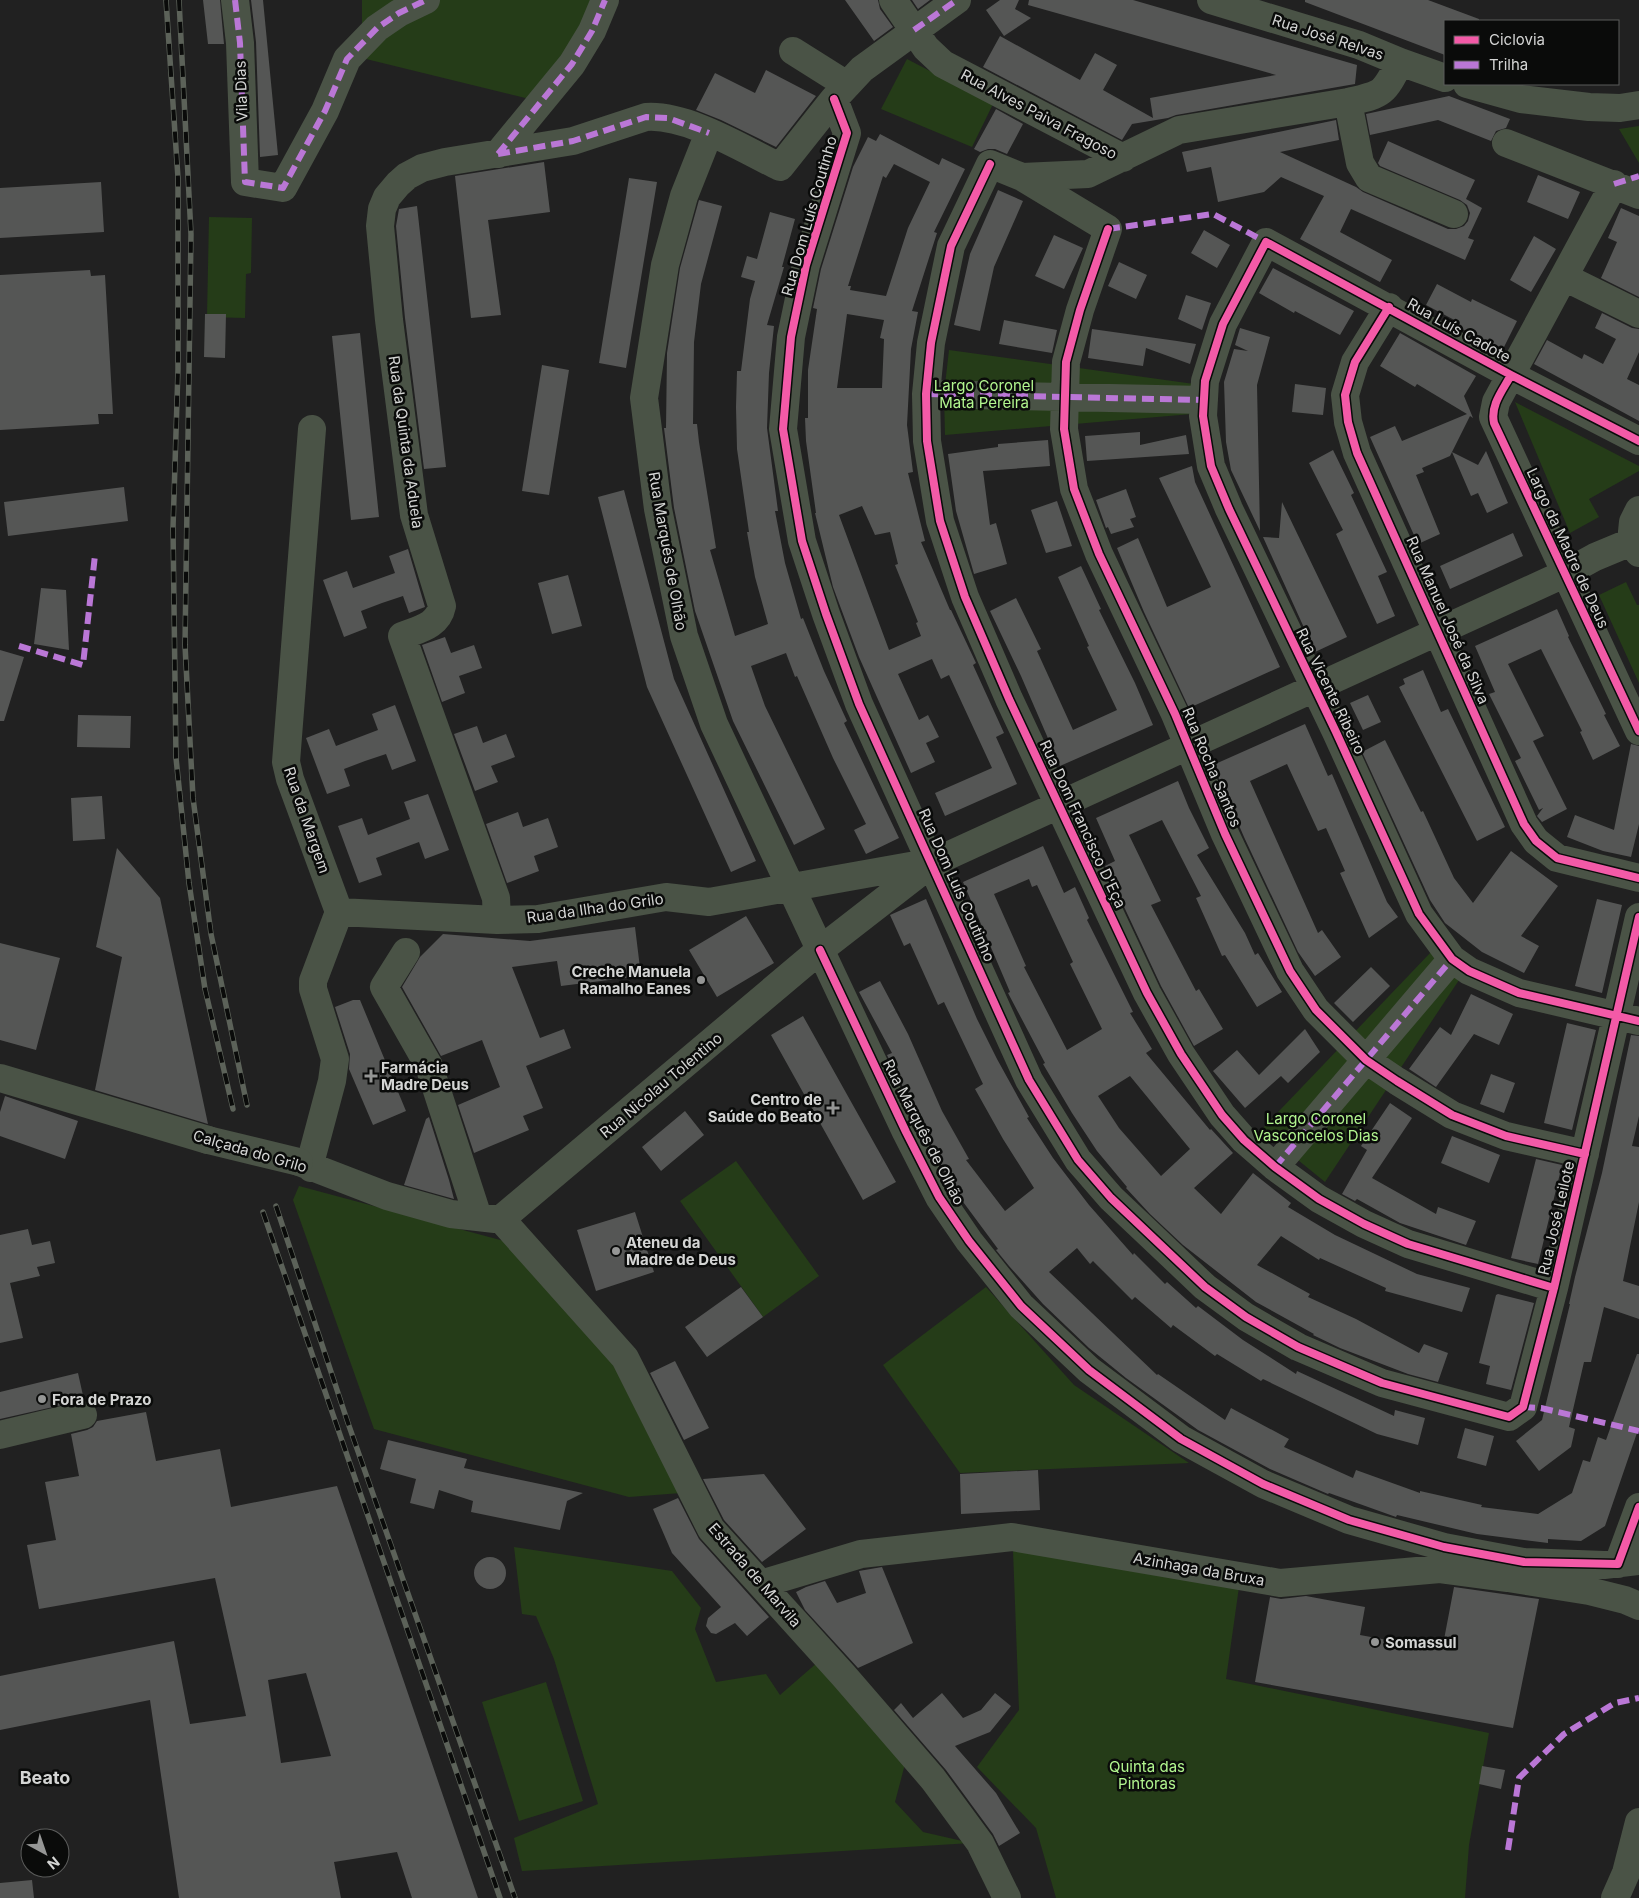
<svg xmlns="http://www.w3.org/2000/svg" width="1639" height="1898" font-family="Inter,sans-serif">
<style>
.green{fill:#253c18}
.building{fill:#555655;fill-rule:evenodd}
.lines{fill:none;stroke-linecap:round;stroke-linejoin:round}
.minor{stroke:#4a5346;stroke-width:28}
.rail-casing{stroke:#5c6259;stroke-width:5.5}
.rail{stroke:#0a0b0a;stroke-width:4;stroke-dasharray:11;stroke-linecap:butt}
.minor-bridge{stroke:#4a5346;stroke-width:28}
.quiet{stroke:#ba77d6;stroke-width:6;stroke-dasharray:12 6;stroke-linecap:butt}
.cycleway-casing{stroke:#0a0b0a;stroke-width:11}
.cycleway{stroke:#f35aa7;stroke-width:8}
.poi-dot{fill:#959695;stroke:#0a0b0a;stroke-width:2}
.labels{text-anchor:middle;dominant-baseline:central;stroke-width:5;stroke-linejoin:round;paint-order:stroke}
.street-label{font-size:15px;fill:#d4d5d4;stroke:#0a0b0a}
.park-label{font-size:15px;fill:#b2f68f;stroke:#0a0b0a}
.poi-label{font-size:15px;font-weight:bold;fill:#d4d5d4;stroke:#0a0b0a;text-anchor:start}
.quarter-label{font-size:18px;font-weight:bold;fill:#d4d5d4;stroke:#0a0b0a}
</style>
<rect width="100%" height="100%" fill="#212121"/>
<path class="green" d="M362,0H616L550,104L362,58Z
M907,59L993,104L972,147L881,109Z
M1639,126V163L1619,129Z
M209,217L252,218L251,273L246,274L245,318L207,317Z
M949,350L1194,384L1192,414L945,435L944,394Z
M1515,402L1639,466V471L1589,499L1599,517L1570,533Z
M1626,582L1637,605H1639V683L1599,595Z
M1432,951L1461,977L1325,1182L1261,1130Z
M736,1161L819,1276L763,1317L680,1201Z
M299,1186L504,1241L625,1373L681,1493L629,1497L374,1429L293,1200Z
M986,1287L1074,1385L1189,1463L960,1473L883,1365Z
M514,1547L672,1571L701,1608L695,1629L716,1682L766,1674L780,1695L818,1662L905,1764L895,1802L923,1832L971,1843L522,1871L514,1838L598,1804L554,1659L536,1616L522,1614Z
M1013,1550L1239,1587L1226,1679L1489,1733L1469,1845L1465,1898H1056L1036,1828L977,1767L1019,1710Z
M546,1682L583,1801L519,1821L482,1702Z"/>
<path class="building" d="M203,0H220L224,44H208Z
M251,0H263L278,155L260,157L256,42Z
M845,0H878L880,9L893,27L874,41Z
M912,0H930L918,9Z
M1000,0H1019L1015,9L1031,18L1004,36L986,10Z
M1029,0H1133L1357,65L1355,84L1176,115L1168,118L1132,124L1122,140L983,67L1000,36L1080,80L1095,53L1117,65L1103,90L1153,118L1150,98L1276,75L1028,5Z
M1305,0H1428L1479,19V21H1445V55L1305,2Z
M766,70L816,96L776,147L721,120L696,110L715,73L755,93Z
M1449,96L1510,119L1506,128L1496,131L1491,141L1438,120L1370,135L1366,114Z
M996,109L1023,124L1007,154L995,149H988L980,152L974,149Z
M1336,120L1339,140L1280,152L1356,187L1363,192L1448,229H1456L1464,226L1468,221L1470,213L1467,205L1460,200L1380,166L1378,163L1388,141L1475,180L1466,199L1482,208L1468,238L1474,240L1465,260L1351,209L1340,232L1392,260L1380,282L1300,239L1324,196L1281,177L1264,192L1218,202L1211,167L1187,172L1182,152Z
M880,134L939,165L942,158L965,169L934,232L937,233L912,311L918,312L911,349L907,425L913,472L908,473L925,541L921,542L950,610H951L976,663L973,665L1004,733L996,737L1017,784L945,816L935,793L992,768L949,675L941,679L932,659L898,674L919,720L928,715L939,737L926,743L935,762L911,773L859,657L833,587L815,513H816L806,441L805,418H808V370L817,309L813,308L821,269L853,167L868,137L876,141ZM894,164L930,182L908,228L886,296L850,290L851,286H848L883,176L886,178ZM847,314L884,320L880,338L884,339L882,388H837ZM862,506L875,535L890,532L898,564L895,565L918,622L916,623L921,636L889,650L839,515Z
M544,162L550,212L488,220L501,315L471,318L455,176Z
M1538,175L1580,192L1568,219L1527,202Z
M629,178L657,182L626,368L599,363Z
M101,182L104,232L0,238V188Z
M998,190L1023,201L994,267L980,331L954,325L970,254Z
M699,200L722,206L701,284L694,342L693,424H697L699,442L716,548L710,550L735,636L768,624L755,577L747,532H749L737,449L736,407L737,371H741L750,299L755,281L741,277L747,256L757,259L770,212L795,219L782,267H784L767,325L774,326L769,373L767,428L778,511H775L785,563L801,619L803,618L824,671L847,721L844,723L899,838L866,854L854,830L866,824L833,758L797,676L795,677L786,653L751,666L765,706L825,829L794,845L733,721L695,611L674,508L664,428H666L667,353L680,268Z
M417,206L446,467L424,469L405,318L396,226L399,209Z
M1621,208L1639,216V297L1601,278L1617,242L1608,238Z
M1204,230L1230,245L1217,268L1191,253Z
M1054,235L1083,248L1064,289L1035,276Z
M1534,236L1556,249L1531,292L1510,280Z
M1119,262L1147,275L1136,299L1108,286Z
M1273,268L1354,311L1340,335L1295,311L1294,313L1259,293Z
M90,270L91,276L105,275L113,414H98L99,424L0,430V275Z
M1437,284L1471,302L1472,299L1517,321L1503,349L1458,327L1460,323L1426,305Z
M1186,295L1211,303L1202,330L1178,319Z
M1602,313L1632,328L1639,329V352L1627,379L1639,385V421L1534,364L1547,340L1582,359L1584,354L1603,364L1616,339L1595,328Z
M205,314H226L225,358L204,357Z
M1004,320L1057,330L1052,353L999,344Z
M1240,328L1270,337L1257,385L1260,531L1231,470L1226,442L1224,382L1234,349L1248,351L1235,345Z
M1092,329L1177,341L1196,344L1190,364L1146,348L1143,366L1088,358Z
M360,333L379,517L351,520L332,336Z
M1400,333L1476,376L1464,396L1473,418L1470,416L1450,456L1422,468L1424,472L1416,475L1440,534L1418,544L1370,437L1395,426L1402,441L1467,414L1417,384L1415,387L1380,366Z
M542,365L569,370L549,495L522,491Z
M1295,384L1326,388L1323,415L1292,412Z
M1140,432V445L1186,435L1189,454L1087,461L1085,436Z
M1048,440L1050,466L983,471L990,525L996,523L1007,564L974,574L956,511L948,454L998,447V444Z
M1333,450L1354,493L1351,495L1387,572L1378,576L1395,616L1377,624L1336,534L1343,530L1309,463Z
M1486,451L1508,503L1487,513L1478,493L1471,496L1452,452L1478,465Z
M1192,466L1195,482L1280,667L1189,708L1144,612L1117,548L1138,538L1167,607L1211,587L1159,478Z
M124,487L128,521L8,536L4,502Z
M1126,489L1136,517L1130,519L1134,527L1111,534L1108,527L1106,528L1096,500Z
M624,490L674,679L756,861L731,872L647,687L598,497Z
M1057,501L1072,546L1046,553L1031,510Z
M1282,502L1347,637L1315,652L1263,537L1279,538Z
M1513,533L1523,556L1450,589L1440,566Z
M408,549L425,607L409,613L403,596L382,603L361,611L367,628L344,637L323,580L347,571L353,588L395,573L389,556Z
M1081,566L1101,609L1099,610L1135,683L1153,725L1060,766L1021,676L990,611L1016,598L1041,649L1037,651L1073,730L1117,710L1087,647L1089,646L1058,577Z
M568,575L582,626L552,634L538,583Z
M41,588L66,590L69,650L34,644Z
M1557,609L1569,636L1568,637L1606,714L1604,715L1620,746L1593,760L1580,732L1582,731L1541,649L1508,664L1544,736L1533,741L1567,809L1542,822L1537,816L1543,808L1539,810L1515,761L1521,758L1489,694L1495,692L1475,646Z
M445,637L451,653L474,645L482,668L459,676L465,693L442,702L422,645Z
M0,650L24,657L4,721H0Z
M1423,670L1441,712L1448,709L1505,827L1477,841L1399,687L1405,684L1403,679Z
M1368,695L1381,722L1363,730L1350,703Z
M395,705L416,761L392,770L386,754L365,761L344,769L350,786L327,794L306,738L329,729L336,746L378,730L372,714Z
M78,715L131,716L130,748L77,747Z
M1305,724L1328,776L1332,774L1387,902L1398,917L1369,938L1340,873L1345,871L1326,828L1318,831L1287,764L1250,781L1318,933L1322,930L1341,957L1315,976L1298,952L1244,837L1213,765Z
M477,726L483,743L506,734L515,757L491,766L498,782L475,791L454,734Z
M1385,740L1421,812L1423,811L1454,878L1473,903L1511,851L1558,886L1521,936L1539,946L1524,973L1482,952L1445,923L1430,900L1362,752Z
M1631,744L1639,746V824L1631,857L1603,851L1567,837L1575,815L1614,830Z
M1178,781L1189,808L1209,848L1197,855L1245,933L1255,955L1258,953L1282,992L1257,1007L1225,955L1222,956L1196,898L1201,896L1162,820L1129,835L1161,901L1151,905L1196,991L1199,989L1223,1029L1194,1046L1161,986L1105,866L1115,861L1096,818Z
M428,794L449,850L425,859L419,842L376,858L382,875L359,883L338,826L362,818L368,835L410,819L404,802Z
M102,796L105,839L73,841L71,798Z
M518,812L523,827L548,818L558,847L534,856L539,871L507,883L486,824Z
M1043,846L1064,893L1075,887L1089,918L1087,920L1133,1012L1130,1013L1152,1049L1146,1053L1210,1130L1211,1129L1233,1153L1194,1188L1221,1214L1253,1173L1291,1203L1288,1207L1335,1235L1417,1274L1470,1288L1462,1312L1385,1291L1386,1288L1320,1258L1319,1260L1281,1236L1257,1265L1310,1294L1308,1297L1356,1319L1419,1353L1424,1344L1448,1353L1438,1382L1408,1374L1340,1348L1313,1335L1314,1334L1256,1302L1183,1245L1150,1214L1126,1188L1127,1187L1097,1151L1072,1113L1043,1064L1045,1063L1008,993L1010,992L963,882ZM1029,879L1032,887L1037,885L1073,962L1070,964L1102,1029L1067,1050L1024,967L1026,966L994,894ZM1130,1076L1190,1149L1161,1176L1119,1128L1098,1096Z
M117,848L160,898L208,1124L95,1090L122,957L96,947Z
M926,899L977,1019L997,1059L1029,1117L1027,1118L1053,1158L1089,1205L1133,1255L1134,1253L1165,1284L1167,1282L1196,1308L1198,1306L1243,1340L1296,1374L1297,1371L1394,1416L1395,1410L1425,1418L1418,1445L1377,1434L1263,1379L1261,1381L1217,1354L1215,1356L1173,1325L1171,1328L1135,1297L1132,1300L1093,1261L1090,1264L1077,1248L1049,1272L1157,1375L1158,1374L1225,1420L1231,1408L1289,1439L1284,1447L1353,1478L1356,1470L1420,1493V1491L1482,1505L1481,1507L1538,1514L1572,1493L1583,1460L1590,1462L1598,1437L1606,1440L1637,1354H1639V1427L1605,1526L1581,1541L1548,1539V1543L1477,1534L1397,1515L1396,1517L1329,1493L1328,1494L1270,1469L1198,1430L1126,1378L1089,1348L1043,1304L1009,1266L996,1250L998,1249L952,1187L888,1057L887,1055L892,1053L859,992L880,981L908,1034L942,1111L969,1159L966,1160L1005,1211L1034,1188L1003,1139L975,1089L983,1084L944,1002L938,1005L910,943L904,946L890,915Z
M1597,899L1622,905L1602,993L1575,986Z
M746,916L774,963L717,997L689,950Z
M635,927L641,976L561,986L557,961L512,967L540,1038L564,1029L571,1048L526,1066L543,1108L523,1116L529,1130L474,1153L458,1105L500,1087L482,1040L441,1056L402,987L420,957L443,934L530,941Z
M0,943L60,958L36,1050L0,1040Z
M1371,967L1390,986L1353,1022L1334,1003Z
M1471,994L1513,1014L1499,1045L1474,1034L1436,1087L1409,1069L1440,1027L1451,1035Z
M353,1000H360L406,1111L373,1125L349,1069L350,1054L335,1007Z
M803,1016L896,1182L863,1200L771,1035Z
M1567,1023L1596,1030L1572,1130L1544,1123Z
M1305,1029L1320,1052L1288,1083L1281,1076L1245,1108L1213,1071L1237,1050L1259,1075Z
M1631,1035L1639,1036V1116L1632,1146L1639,1147V1202L1623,1281L1639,1286V1319L1604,1307L1591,1362H1584L1569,1427L1575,1429L1571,1447L1539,1471L1516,1441L1542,1420L1570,1304H1569L1575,1277L1602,1173Z
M1491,1074L1515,1083L1504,1113L1480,1104Z
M5,1096L78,1121L65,1159L0,1136V1112Z
M1390,1103L1412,1118L1372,1178L1436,1214L1438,1207L1476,1221L1466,1245L1400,1223L1357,1199L1355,1201L1342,1194L1367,1150L1361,1146Z
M685,1111L704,1135L661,1171L642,1147Z
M429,1117L449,1180L454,1199L404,1185L426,1119Z
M1452,1136L1500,1155L1489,1183L1441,1163Z
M1536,1159L1562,1165L1538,1264L1511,1258Z
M635,1212L654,1272L596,1291L577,1230Z
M28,1229L32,1245L50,1241L55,1263L37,1267L40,1276L10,1283L23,1338L0,1343V1235Z
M741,1287L763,1317L707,1357L685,1327Z
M1498,1294L1534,1303L1511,1390L1486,1384L1490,1366L1479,1363L1496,1295Z
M675,1361L709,1428L684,1440L650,1373Z
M78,1373L84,1400L0,1419V1392Z
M146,1412L156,1461L220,1449L231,1507L337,1486L478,1898H412L397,1852L334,1862L341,1898H179L150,1700L0,1730V1676L174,1641L190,1724L246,1716L215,1578L39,1609L27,1545L56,1540L45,1482L79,1476L71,1434L87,1430L93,1427L97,1421ZM306,1673L331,1756L281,1763L268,1680Z
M1465,1428L1494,1436L1486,1466L1457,1458Z
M388,1440L467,1459L464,1468L583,1493L567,1501L560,1530L471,1512L473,1501L439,1490L434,1509L410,1503L416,1479L380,1469Z
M1038,1470L1040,1510L961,1514L960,1474Z
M764,1474L806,1529L762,1562L724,1520L703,1479Z
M678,1498L699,1539L769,1617L747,1636L735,1623L716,1634L711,1633L706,1626L708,1618L721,1607L672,1553L653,1509Z
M474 1573a16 16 0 1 1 32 0a16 16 0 1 1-32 0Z
M882,1567L913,1643L858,1668L805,1610L796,1592L806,1587L825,1581L837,1603L866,1593L859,1571Z
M1454,1587L1539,1599L1513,1728L1255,1682L1270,1597L1281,1599L1306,1596L1365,1607L1360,1635L1442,1650Z
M942,1693L963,1718L981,1710L995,1693L1011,1706L990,1732L955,1746L996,1793L1020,1833L999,1846L993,1834L946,1770L894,1710L901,1703L913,1718Z
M1482,1766L1505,1770L1501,1789L1479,1784Z
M32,1880L34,1898H0V1883Z"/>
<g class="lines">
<path class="minor" d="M235,0L240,43L245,182L283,188L325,111L347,59L377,28L399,13L426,0
M893,0L926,48L943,64L1123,158
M1211,0L1359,45L1400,62L1445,78
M793,51L847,85
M1467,84L1521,99L1589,107L1620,108L1639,105
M834,99L847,133L806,265L791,337L783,429L802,541L826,614L859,704L1029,1080L1078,1160L1111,1198L1205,1287L1246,1317L1298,1347L1382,1383L1509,1417L1523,1407L1554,1288L1639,917
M1348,102L1360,163L1369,178L1454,214
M709,133L684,196L665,265L644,398L658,509L684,636L714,724L906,1132L939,1197L969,1241L1021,1306L1089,1370L1181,1439L1263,1484L1349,1520L1444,1547L1524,1562L1604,1565L1639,1561
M1506,143L1639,195
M498,154L572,64L592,31L605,0
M1022,177L1088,174L1179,130L1348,102C1383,94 1383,95 1400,62
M1614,184L1496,402L1493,417L1639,731
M1564,277L1639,314
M1389,307L1355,362L1345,395L1348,422L1357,453L1524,824L1536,841L1557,858L1639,878
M926,394L1204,400
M1639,441L1511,375L1266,242L1223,324L1205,381L1203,416L1211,466L1229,509L1336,732L1419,914L1452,959L1469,971L1519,993L1639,1021
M1639,510L1633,522L1631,542L1639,553
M339,912L497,920L538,919L666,897L709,902L927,863
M497,920L496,898L402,636C419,629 438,626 442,606L414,515L389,320L380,226L382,209L387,197L398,184L407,176L422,168L445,162L573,141L646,117C687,114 743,149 780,167L834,99L862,69L957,0
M406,952L384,987L429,1066L478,1217
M0,1078L208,1140
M299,1162L387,1196L451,1214L495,1219
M1275,1167L1452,959
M311,1168L312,1156L332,1081L335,1059L313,989V981L339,912L290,779L286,762L312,429
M501,1219L820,950L932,863L1564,574L1595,557L1631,542
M501,1219L625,1358L711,1529L844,1676L933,1779L980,1843L1007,1898
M1554,1288L1408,1244L1364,1224L1319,1199L1275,1167L1244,1140L1222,1115L1181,1054L1147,993L1009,699L965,597L940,521L927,441L926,394L931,343L951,246L990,164L1022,177L1108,229L1080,310L1066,362L1064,429L1074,489L1099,554L1175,714L1225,834L1290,971L1316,1010L1366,1060L1397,1081L1452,1115L1506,1136L1585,1154
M0,1435L83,1415
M1618,1564L1639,1507
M761,1584L861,1554L1012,1537L1280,1583L1440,1569L1508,1578L1589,1591L1625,1600L1639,1606
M1615,1898L1626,1873L1639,1822"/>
<defs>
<path id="rail" d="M166,0L178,178V369L173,528L176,758L189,883L205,989L233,1109
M179,0L191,234L185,645L193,798L211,934L247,1105
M276,1206L348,1423L515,1898
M263,1212L500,1898"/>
</defs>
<use href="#rail" class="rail-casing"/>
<use href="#rail" class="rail"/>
<path class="minor-bridge" d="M208,1140L299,1162"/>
<path class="quiet" d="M235,0L240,43L245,182L283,188L325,111L347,59L377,28L399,13L426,0
M914,30L957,0
M498,154L573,141L646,117L668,118L709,133
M498,154L572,64L592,31L605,0
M1614,184L1639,176
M1108,229L1213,214L1266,242
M926,394L1204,400
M19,646L83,665L95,555
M1275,1167L1452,959
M1523,1407L1541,1408L1639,1431
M1508,1850L1519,1778L1564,1734L1615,1703L1639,1698"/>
<defs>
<path id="cycleway" d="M834,99L847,133L806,265L791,337L783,429L802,541L826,614L859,704L1029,1080L1078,1160L1111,1198L1205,1287L1246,1317L1298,1347L1382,1383L1509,1417L1523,1407L1554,1288L1639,917
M990,164L951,246L931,343L926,394L927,441L940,521L965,597L1009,699L1147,993L1181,1054L1222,1115L1244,1140L1275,1167L1319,1199L1364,1224L1408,1244L1554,1288
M1108,229L1080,310L1066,362L1064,429L1074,489L1099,554L1175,714L1225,834L1290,971L1316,1010L1366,1060L1397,1081L1452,1115L1506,1136L1585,1154
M1389,307L1355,362L1345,395L1348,422L1357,453L1524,824L1536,841L1557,858L1639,878
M1511,375C1503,390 1490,405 1494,423L1639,731
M1639,441L1511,375L1266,242L1223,324L1205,381L1203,416L1211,466L1229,509L1336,732L1419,914L1452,959L1469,971L1519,993L1639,1021
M820,950L906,1132L939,1197L969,1241L1021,1306L1089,1370L1181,1439L1263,1484L1349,1520L1444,1547L1524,1562L1618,1564L1639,1507"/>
</defs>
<use href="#cycleway" class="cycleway-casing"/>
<use href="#cycleway" class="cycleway"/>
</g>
<g class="poi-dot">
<circle cx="701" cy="980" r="5"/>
<path d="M368.5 1068.5h5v5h5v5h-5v5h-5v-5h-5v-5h5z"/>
<path d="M830.5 1100.5h5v5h5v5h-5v5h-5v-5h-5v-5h5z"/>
<circle cx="616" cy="1251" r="5"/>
<circle cx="42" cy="1399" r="5"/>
<circle cx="1375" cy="1642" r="5"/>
</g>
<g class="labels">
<g class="street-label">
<text transform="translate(1328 37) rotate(18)">Rua José Relvas</text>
<text transform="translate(241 91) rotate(-92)">Vila Dias</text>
<text transform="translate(1039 114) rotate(28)">Rua Alves Paiva Fragoso</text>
<text transform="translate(809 216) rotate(-74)">Rua Dom Luís Coutinho</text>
<text transform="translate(1459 330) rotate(29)">Rua Luís Cadote</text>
<text transform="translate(406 442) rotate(82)">Rua da Quinta da Aduela</text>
<text transform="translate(1568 548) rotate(65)">Largo da Madre de Deus</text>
<text transform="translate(668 551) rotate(80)">Rua Marquês de Olhão</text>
<text transform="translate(1448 620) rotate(66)">Rua Manuel José da Silva</text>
<text transform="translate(1331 691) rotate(64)">Rua Vicente Ribeiro</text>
<text transform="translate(1212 767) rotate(67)">Rua Rocha Santos</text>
<text transform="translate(307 820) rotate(71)">Rua da Margem</text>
<text transform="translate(1083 824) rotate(65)">Rua Dom Francisco D'Eça</text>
<text transform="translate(957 885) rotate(66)">Rua Dom Luís Coutinho</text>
<text transform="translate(595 908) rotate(-8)">Rua da Ilha do Grilo</text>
<text transform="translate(661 1085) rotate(-40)">Rua Nicolau Tolentino</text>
<text transform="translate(924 1132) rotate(63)">Rua Marquês de Olhão</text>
<text transform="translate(250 1151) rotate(16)">Calçada do Grilo</text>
<text transform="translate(1556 1218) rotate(-77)">Rua José Leilote</text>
<text transform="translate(1199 1569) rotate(10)">Azinhaga da Bruxa</text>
<text transform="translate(755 1575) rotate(49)">Estrada de Marvila</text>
</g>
<g class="park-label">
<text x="984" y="385">Largo Coronel<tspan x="984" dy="17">Mata Pereira</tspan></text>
<text x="1316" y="1118">Largo Coronel<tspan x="1316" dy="17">Vasconcelos Dias</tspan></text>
<text x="1147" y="1766">Quinta das<tspan x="1147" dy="17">Pintoras</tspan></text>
</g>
<g class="poi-label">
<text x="691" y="971" text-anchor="end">Creche Manuela<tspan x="691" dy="17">Ramalho Eanes</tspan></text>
<text x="381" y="1067">Farmácia<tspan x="381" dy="17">Madre Deus</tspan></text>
<text x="822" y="1099" text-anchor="end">Centro de<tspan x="822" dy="17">Saúde do Beato</tspan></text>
<text x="626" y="1242">Ateneu da<tspan x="626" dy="17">Madre de Deus</tspan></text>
<text x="52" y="1399">Fora de Prazo</text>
<text x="1385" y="1642">Somassul</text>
</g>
<g class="quarter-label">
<text x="45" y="1777">Beato</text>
</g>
</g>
<rect x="1444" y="20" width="175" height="65" fill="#0a0b0a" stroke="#5b5c5b"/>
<rect x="1454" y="36" width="25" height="8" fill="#f35aa7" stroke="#5b5c5b"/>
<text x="1489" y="45" font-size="15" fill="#d4d5d4">Ciclovia</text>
<rect x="1454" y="61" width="25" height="8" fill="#ba77d6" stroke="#5b5c5b"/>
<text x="1489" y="70" font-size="15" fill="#d4d5d4">Trilha</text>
<g transform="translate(45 1853) rotate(140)"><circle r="24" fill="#0a0b0a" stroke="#5b5c5b"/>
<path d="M0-4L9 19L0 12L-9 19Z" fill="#959695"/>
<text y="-8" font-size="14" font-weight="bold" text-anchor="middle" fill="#d4d5d4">N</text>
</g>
</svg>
